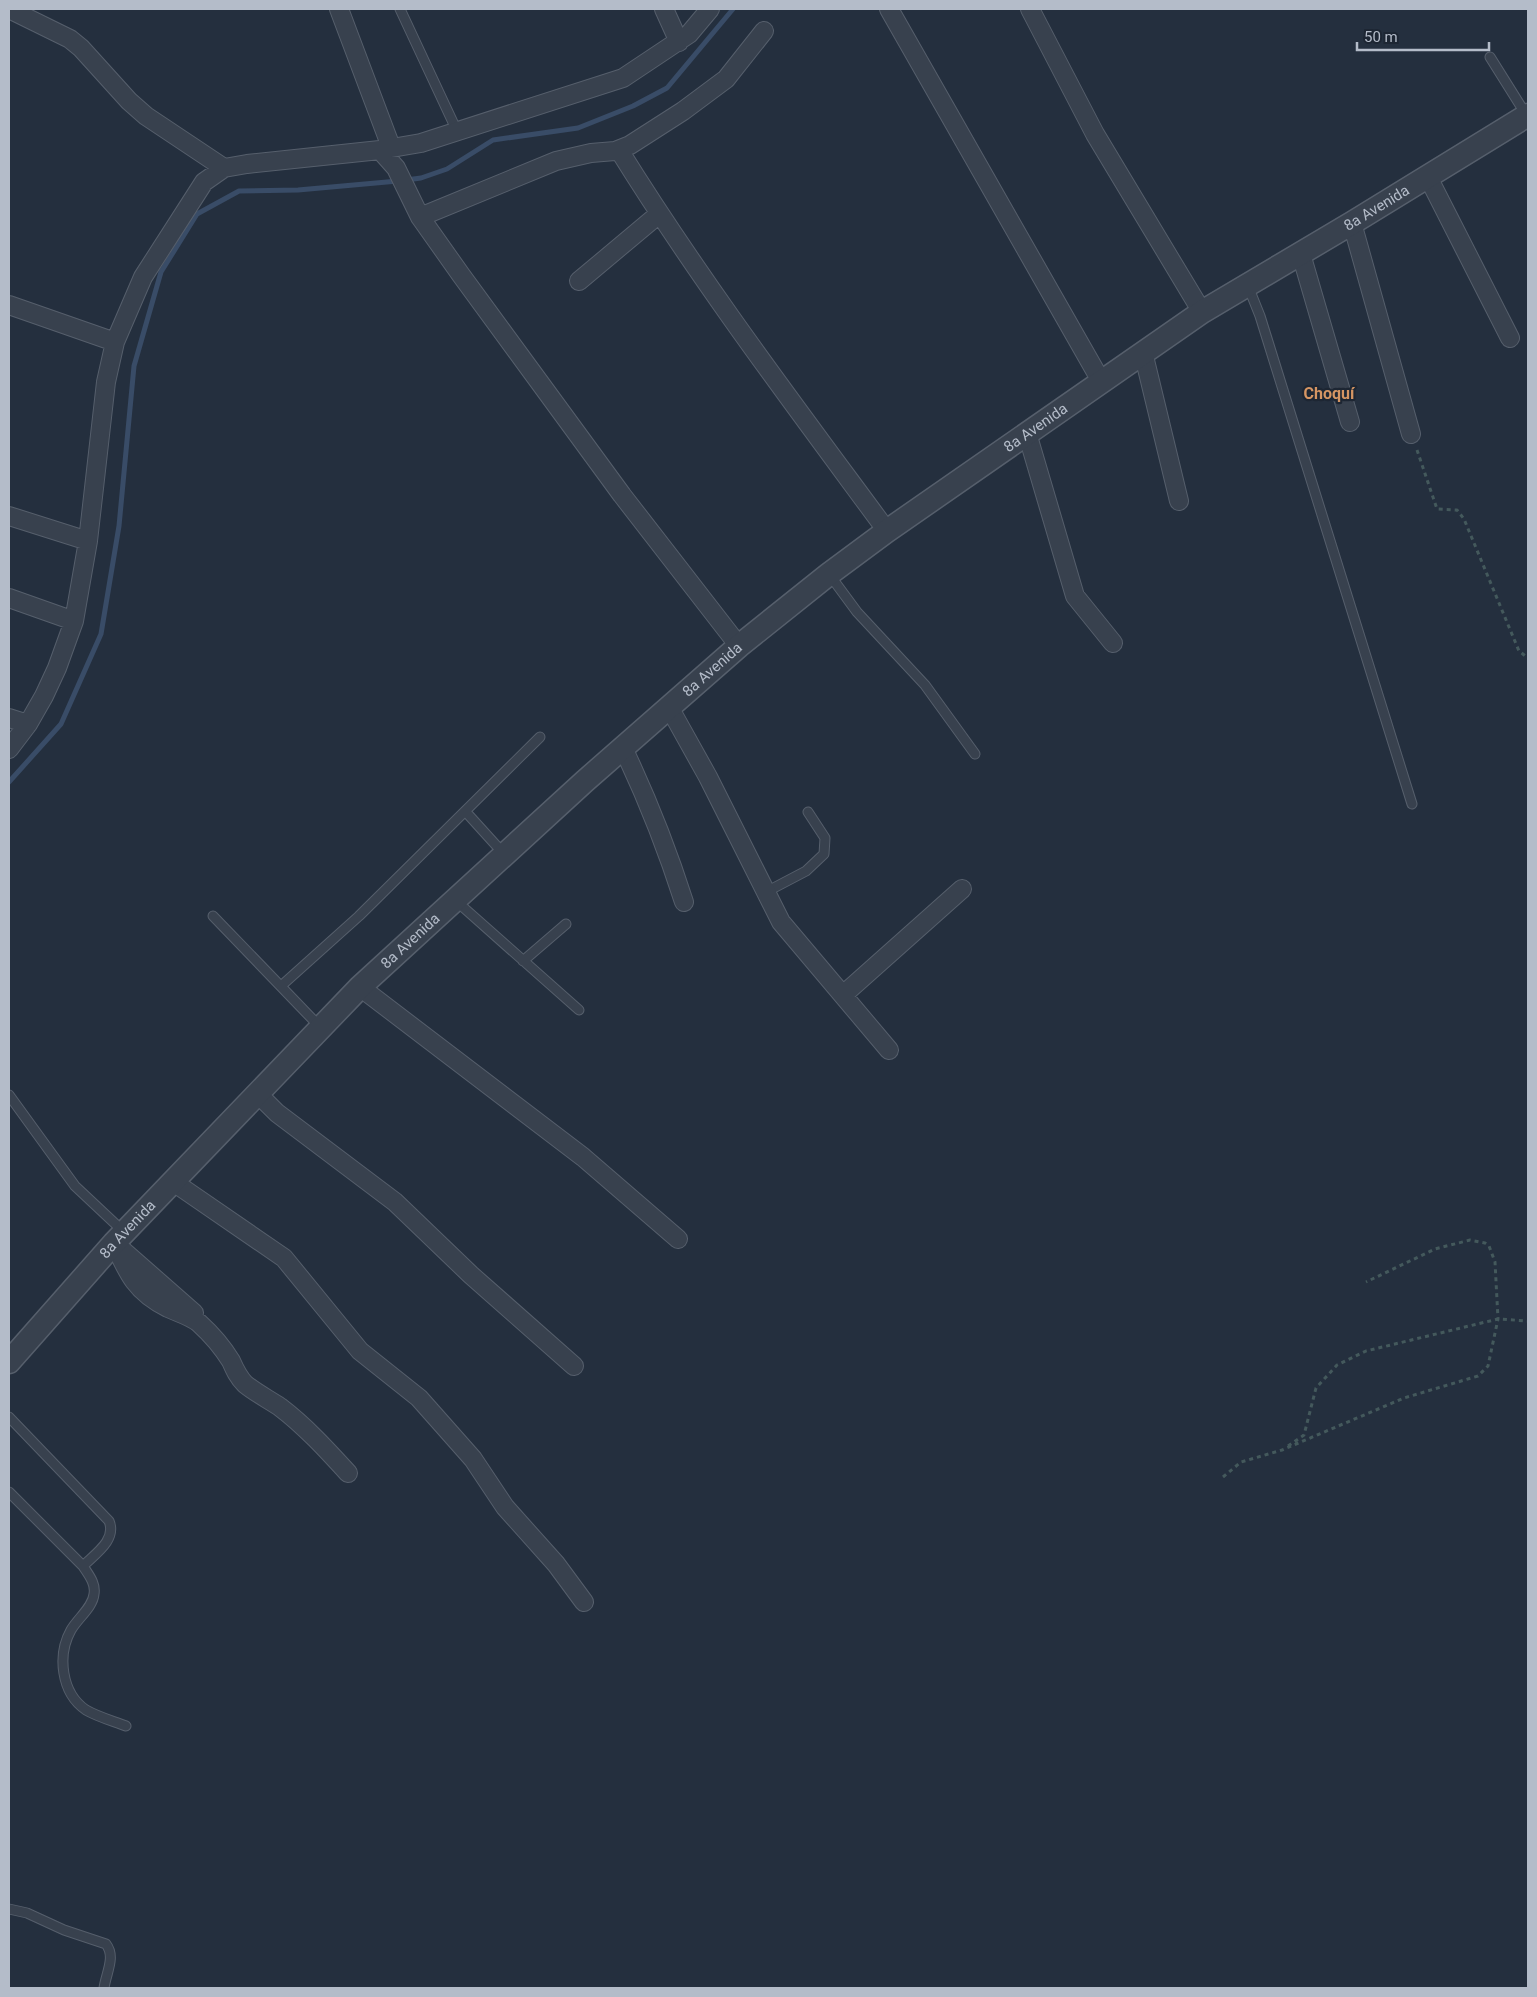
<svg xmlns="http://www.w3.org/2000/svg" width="1537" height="1997" font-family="Roboto,sans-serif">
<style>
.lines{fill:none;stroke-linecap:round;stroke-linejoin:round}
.stream{stroke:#394c67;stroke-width:5}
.service-casing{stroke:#565f6c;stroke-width:11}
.minor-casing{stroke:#565f6c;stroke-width:20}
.tertiary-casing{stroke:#565f6c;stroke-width:25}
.path{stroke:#44595c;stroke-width:3;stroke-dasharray:4 4;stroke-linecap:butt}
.service{stroke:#38414e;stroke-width:9}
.minor{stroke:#38414e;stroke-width:18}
.tertiary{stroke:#38414e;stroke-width:22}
.labels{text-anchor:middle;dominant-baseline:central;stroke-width:4.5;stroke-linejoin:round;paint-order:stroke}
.street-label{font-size:15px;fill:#b4bcc9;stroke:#1d2633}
.neighbourhood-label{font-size:16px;font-weight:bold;fill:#d59563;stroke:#1d2633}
</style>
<rect width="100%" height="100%" fill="#242f3e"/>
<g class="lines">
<path class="stream" d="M406,180L421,178L447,169L493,140L578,128L633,106L667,88L733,9
M9,782L61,724L101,634L119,526L134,366L161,272L197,214L239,191L298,190L398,181"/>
<defs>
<path id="service" d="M400,9L457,131
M1490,57L1527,116
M1248,286L1260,316L1412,804
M829,574L857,612L925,685L975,754
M465,811L504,854
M766,892L806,871L824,854L825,838L808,812
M455,900L579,1010
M213,916L320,1027
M523,961L566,924
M281,986L359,916L540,737
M9,1095L75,1186L124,1232
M9,1417L109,1521C117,1540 95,1554 83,1566
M9,1492L83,1566C88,1574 96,1583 94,1594C93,1607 78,1618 71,1630C57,1655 61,1693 86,1710C98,1717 113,1721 126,1726
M9,1909L27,1913L64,1930L106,1944C116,1957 106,1973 104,1988"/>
<path id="minor" d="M9,9L70,39L81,48L129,101L146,116L224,168
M339,9L391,147
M664,9L679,42
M889,9L1101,381
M1030,9L1095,134L1202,312
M380,150L396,168L420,217L461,275L622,495L739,646
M619,150C701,282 795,406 887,531
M1428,177L1510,338
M420,217L556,161L591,153L615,151L630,145L683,111L726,79L764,31
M1352,223L1411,434
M1301,254L1350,422
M579,281L659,214
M9,305L115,342
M1143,352L1179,501
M1027,433L1075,596L1113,643
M9,516L88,541
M9,598L74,621
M669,707L708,777L781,922L889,1050
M9,718L28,724
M623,748C647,798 667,849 684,902
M9,749L28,724L44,696L57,668L74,621L88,541L106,382L115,342L143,277L204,182L224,168L247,164L380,150L421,143L623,78L689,34L710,9
M360,987L583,1157L678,1239
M843,995L962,889
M257,1093L277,1113L395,1202L471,1275L574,1366
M172,1181L284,1258L360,1351L419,1398L473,1459L505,1507L556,1564L584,1602
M114,1243C128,1274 136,1292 168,1308C179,1313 190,1316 199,1323C210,1333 223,1348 231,1361C235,1370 238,1377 245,1384C256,1393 268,1399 280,1407C305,1426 327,1450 348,1473
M120,1248L194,1313"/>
<g id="tertiary">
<path id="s1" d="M9,1362L114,1243L360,987L585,781L739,646L829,574L887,531L1202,312L1352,223L1528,115"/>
</g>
</defs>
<use href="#service" class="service-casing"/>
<use href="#minor" class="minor-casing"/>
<use href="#tertiary" class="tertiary-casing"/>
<path class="path" d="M1417,450L1437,509L1457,510L1464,519L1519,651L1528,658
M1288,1446L1304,1435L1316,1388L1337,1365L1366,1351L1498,1319L1528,1321
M1223,1477L1241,1462L1282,1450L1404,1398L1478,1376L1488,1366L1498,1319L1495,1262L1489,1246L1485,1243L1470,1240L1435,1249L1366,1282"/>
<use href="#service" class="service"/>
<use href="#minor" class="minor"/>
<use href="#tertiary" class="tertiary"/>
</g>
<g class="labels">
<g class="street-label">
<text stroke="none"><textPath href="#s1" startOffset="1798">8a Avenida</textPath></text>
<text stroke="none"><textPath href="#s1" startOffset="1392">8a Avenida</textPath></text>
<text stroke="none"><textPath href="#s1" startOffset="988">8a Avenida</textPath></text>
<text stroke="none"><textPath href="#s1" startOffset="582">8a Avenida</textPath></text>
<text stroke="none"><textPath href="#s1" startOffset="178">8a Avenida</textPath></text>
</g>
<g class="neighbourhood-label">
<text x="1329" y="393">Choquí</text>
</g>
</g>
<rect width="1537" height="1997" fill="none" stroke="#b4bcc9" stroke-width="20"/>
<path d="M1357 42v8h132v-8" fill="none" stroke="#b4bcc9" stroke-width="2.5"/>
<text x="1364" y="42" font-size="15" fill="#b4bcc9" stroke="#1d2633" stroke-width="4" paint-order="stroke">50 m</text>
</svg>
